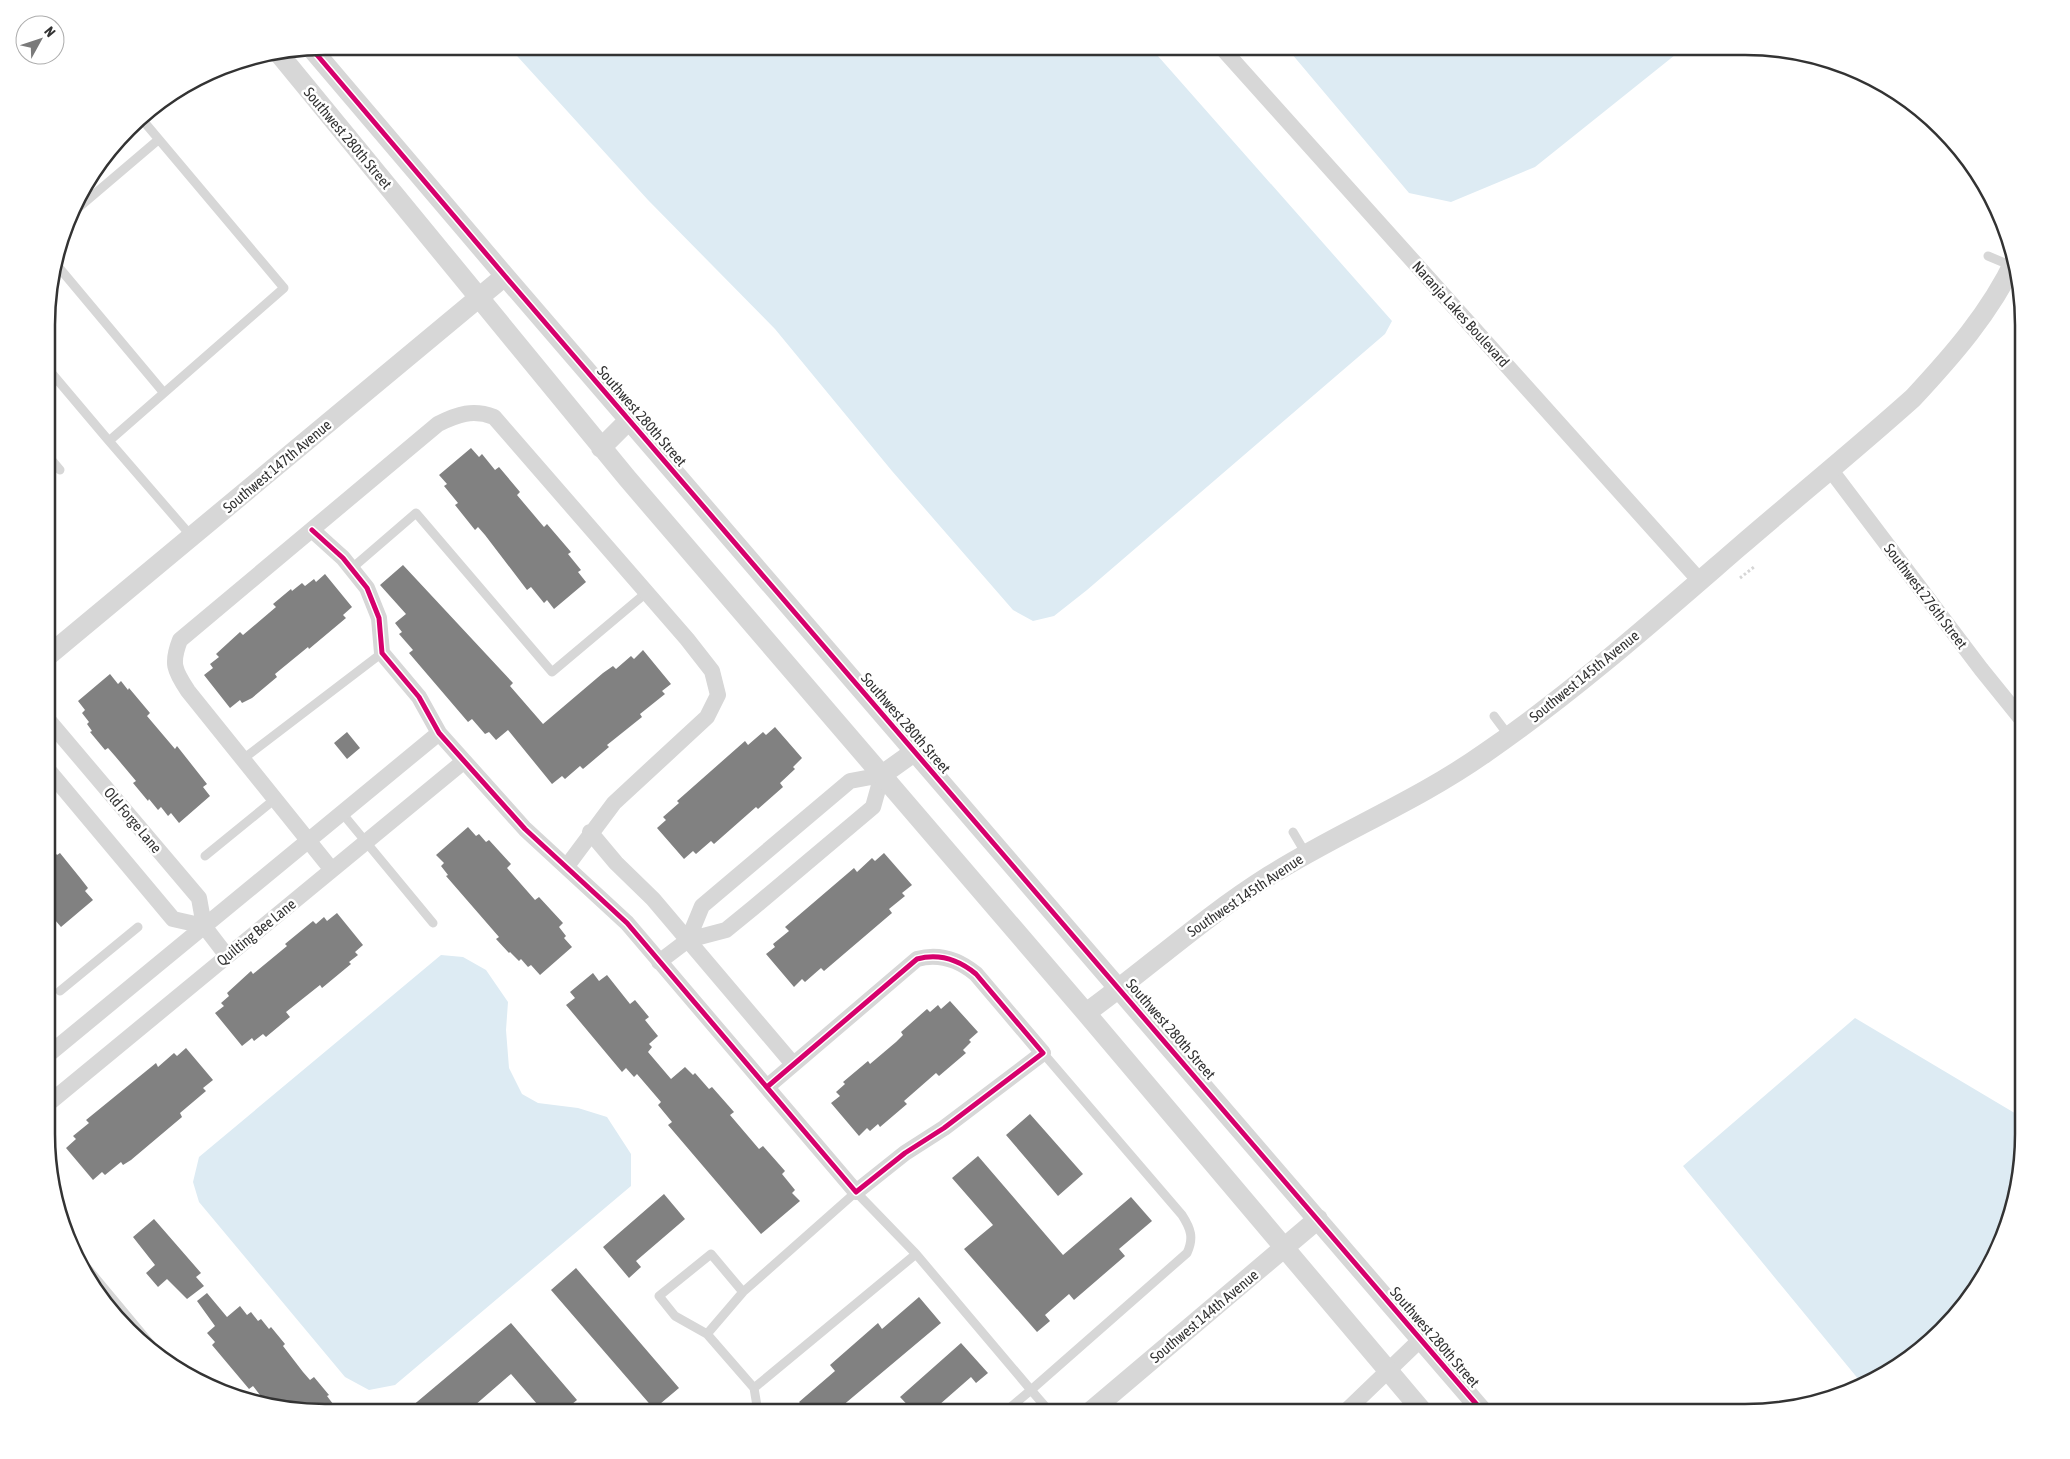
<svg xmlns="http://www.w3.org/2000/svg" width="2070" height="1459" font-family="'Asap Condensed',sans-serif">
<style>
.water{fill:#ddebf3}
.building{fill:#818181}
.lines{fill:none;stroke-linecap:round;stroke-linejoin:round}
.path{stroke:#d6d6d6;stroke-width:3;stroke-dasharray:2.5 2.5;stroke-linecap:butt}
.service{stroke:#d7d7d7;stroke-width:9}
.minor{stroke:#d7d7d7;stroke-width:16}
.tertiary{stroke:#d7d7d7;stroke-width:20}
.cycleway-casing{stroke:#fff;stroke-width:8}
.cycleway{stroke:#d6006c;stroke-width:5}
.labels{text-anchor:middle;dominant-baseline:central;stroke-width:5;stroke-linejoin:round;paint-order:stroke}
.street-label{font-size:15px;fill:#333;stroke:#fff}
.rim{fill:none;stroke:#333;stroke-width:2.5}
</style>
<rect width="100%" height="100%" fill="#fff"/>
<path class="water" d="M508,46L1150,47L1392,321L1385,334L1087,590L1054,616L1033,621L1013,610L892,471L775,329L648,200Z
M1286,47H1685L1535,167L1451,202L1409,193Z
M441,955L463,957L486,970L508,1002L506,1030L509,1068L522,1094L538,1103L578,1108L607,1117L631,1154V1186L395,1385L369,1390L345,1377L199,1202L193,1182L199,1157Z
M1855,1018L2023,1118V1152L2009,1224L1966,1304L1929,1344L1864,1386L1683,1166Z"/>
<path class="building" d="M471,448L479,457L482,454L495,470L499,467L520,492L517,495L544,527L547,524L571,552L568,554L581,570L578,572L586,582L554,609L547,600L544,603L531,587L527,590L485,535L478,527L475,530L455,505L458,503L444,486L447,484L439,475Z
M403,565L513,683L510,686L543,724L603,673L613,666L616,669L631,656L634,659L643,650L671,684L662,691L665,694L640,714L642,717L607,745L609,747L583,769L580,766L565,779L562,776L552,784L508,730L496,740L489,732L485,734L472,719L468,722L409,653L413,650L399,634L402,632L395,623L406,614L380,585Z
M325,574L352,607L343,615L346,618L309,649L308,647L275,674L277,677L252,698L242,703L240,700L230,708L204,675L213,668L210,664L219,657L216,654L240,632L243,635L276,607L273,604L291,589L292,591L302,583L305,586L314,579L316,582Z
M110,674L118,684L121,681L128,690L129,688L150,713L147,716L175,749L177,746L207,784L203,787L210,796L179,823L171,813L168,816L161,807L158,810L149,799L148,801L133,783L136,781L115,756L108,748L105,750L90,732L92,731L87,724L89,722L82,713L85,710L78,701Z
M775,727L802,758L793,767L795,769L780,783L783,787L758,809L756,807L714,844L711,841L696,854L693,851L684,859L657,828L666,820L663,817L679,803L677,801L745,741L748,745L763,732L766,735Z
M347,732L360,748L347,759L334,743Z
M468,827L476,836L479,834L486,842L489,840L511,864L507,868L535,900L539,897L563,923L559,927L566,936L564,938L572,947L540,975L531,965L528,967L521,959L519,961L510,952L509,953L496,939L499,937L446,876L448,875L441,866L444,863L436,855Z
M49,845L57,855L60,853L81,879L88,888L85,891L93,900L61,927L49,913Z
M884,853L912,885L902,893L905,896L889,909L892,913L824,971L821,968L805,982L802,979L794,987L766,954L775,947L773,944L789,931L785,927L854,868L857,872L872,858L875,861Z
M337,913L363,945L355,952L358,955L349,962L351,964L322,988L320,985L286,1012L290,1017L266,1037L263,1034L254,1041L252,1038L242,1046L215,1013L224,1006L221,1003L229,996L227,993L251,971L253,974L287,946L285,944L313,921L316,924L324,917L327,921Z
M593,973L599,981L607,975L630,1004L635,1000L649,1017L645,1020L658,1036L649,1044L652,1047L648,1052L671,1079L685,1067L693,1075L695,1073L709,1089L712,1087L734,1112L730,1115L759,1149L763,1146L785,1171L782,1174L795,1190L792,1193L800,1201L761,1234L668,1125L672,1122L658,1105L661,1102L637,1074L634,1077L626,1068L622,1072L566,1005L575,998L570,992Z
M950,1001L978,1032L969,1040L971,1042L963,1050L966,1053L939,1076L936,1073L904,1101L907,1104L880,1127L878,1124L870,1131L867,1128L859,1136L831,1103L840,1096L836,1092L845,1084L843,1082L868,1061L870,1064L896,1042L903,1035L901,1032L927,1009L930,1012L938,1005L941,1009Z
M186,1048L213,1080L203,1088L206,1091L180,1113L182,1117L131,1160L123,1165L121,1162L105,1175L102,1172L93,1180L66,1148L76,1139L73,1136L89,1123L86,1120L156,1063L158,1067L174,1053L177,1056Z
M1030,1114L1083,1174L1058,1196L1006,1135Z
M978,1156L1063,1255L1131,1197L1152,1221L1119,1249L1125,1256L1074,1300L1069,1294L1045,1315L1050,1321L1037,1332L964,1249L993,1225L952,1178Z
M664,1194L685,1219L636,1261L641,1267L629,1278L603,1247Z
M154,1219L201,1273L196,1277L204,1286L187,1299L167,1279L158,1287L146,1273L155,1265L133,1237Z
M576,1268L679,1388L654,1409L551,1290Z
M207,1293L227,1317L240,1306L247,1315L251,1312L258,1321L261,1319L269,1329L271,1327L285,1344L283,1346L303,1372L310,1380L314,1377L329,1395L327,1396L333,1404L324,1412H307L267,1404L253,1386L249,1389L212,1345L215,1342L207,1333L215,1326L197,1301Z
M919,1297L941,1323L835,1412H808L799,1402L835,1371L830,1365L878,1323L882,1329Z
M511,1323L577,1400L562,1412H544L511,1374L467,1412H405Z
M961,1343L988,1373L976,1383L971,1377L931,1412H914L900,1397Z"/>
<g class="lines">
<path class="path" d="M1740,578L1754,567"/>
<path class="service" d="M140,117L284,288L109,441L192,537
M71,214L158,140
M1988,256L2012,266
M56,264L164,393
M49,370L109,441
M49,457L60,470
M351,569L416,513L552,672L646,593
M1494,716L1509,736
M243,759L382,653
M342,813L433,923
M1293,832L1306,854
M205,856L275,799
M60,991L138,927
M707,1334L675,1316L659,1296L711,1254L743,1292
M754,1388L707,1334L743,1292L856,1192L916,1254L1031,1390L1187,1253C1194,1238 1191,1229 1182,1215L1043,1053
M758,1412L754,1388L916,1254
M1005,1412L1031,1390L1050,1412"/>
<path class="minor" d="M1221,47L1700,581
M1830,469L1981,669L2023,721
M312,530L343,558L367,588L379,618L382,653L419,697L439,733L525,829L627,923L856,1192L905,1153L944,1128L1043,1053L976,974C959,960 939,953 917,959L767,1087
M49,721L199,898L204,926L227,956
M49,771L173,919L204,926
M590,832L616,863L653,899L793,1064
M332,870L188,691C174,670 171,663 180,640L438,424C458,414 473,409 494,417L687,639L712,671L718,695L707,717L614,803L567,866
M659,962L688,940L726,930L753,908L873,807L882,775L850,781L702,906L688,940
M49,1054L439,733
M49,1103L463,762
M81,1266L156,1356
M1344,1413L1420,1340"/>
<path class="tertiary" d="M312,49L505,276L1484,1413
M280,55L627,478L1086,1013L1424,1413
M601,448L629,420
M49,655L505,276
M882,775L914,752
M1086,1013C1148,968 1204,917 1269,876C1339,832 1417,801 1485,753C1575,691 1657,618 1739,547C1797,497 1856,449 1913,398C1952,356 1990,313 2015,260
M1090,1412L1318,1219"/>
<defs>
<path id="cycleway" d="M312,49L505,276L1484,1413
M312,530L343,558L367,588L379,618L382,653L419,697L439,733L525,829L627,923L856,1192L905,1153L944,1128L1043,1053L976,974C959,960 939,953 917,959L767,1087"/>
</defs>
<use href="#cycleway" class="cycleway-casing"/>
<use href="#cycleway" class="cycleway"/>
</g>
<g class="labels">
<g class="street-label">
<text transform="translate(348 138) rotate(50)">Southwest 280th Street</text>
<text transform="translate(1461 314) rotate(48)">Naranja Lakes Boulevard</text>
<text transform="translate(642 416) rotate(49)">Southwest 280th Street</text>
<text transform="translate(277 466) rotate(-40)">Southwest 147th Avenue</text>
<text transform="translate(1926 596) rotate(53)">Southwest 276th Street</text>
<text transform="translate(1584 676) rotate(-39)">Southwest 145th Avenue</text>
<text transform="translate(906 723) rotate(49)">Southwest 280th Street</text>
<text transform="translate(133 820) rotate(50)">Old Forge Lane</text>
<text transform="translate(1245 895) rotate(-34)">Southwest 145th Avenue</text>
<text transform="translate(256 932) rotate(-39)">Quilting Bee Lane</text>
<text transform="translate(1171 1029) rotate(49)">Southwest 280th Street</text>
<text transform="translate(1204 1316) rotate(-40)">Southwest 144th Avenue</text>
<text transform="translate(1435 1337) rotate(49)">Southwest 280th Street</text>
</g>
</g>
<path d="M0 0H2070V1459H0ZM325 55H1745A270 270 0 0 1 2015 325V1134A270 270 0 0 1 1745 1404H325A270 270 0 0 1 55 1134V325A270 270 0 0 1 325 55Z" fill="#fff" fill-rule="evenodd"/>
<path class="rim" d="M325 55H1745A270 270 0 0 1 2015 325V1134A270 270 0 0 1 1745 1404H325A270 270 0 0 1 55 1134V325A270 270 0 0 1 325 55Z"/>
<g transform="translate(40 40) rotate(50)"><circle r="24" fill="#ffffff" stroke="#adadad"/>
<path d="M0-4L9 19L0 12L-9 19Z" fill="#7a7a7a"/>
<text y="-8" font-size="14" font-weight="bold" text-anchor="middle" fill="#333333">N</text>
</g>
</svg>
